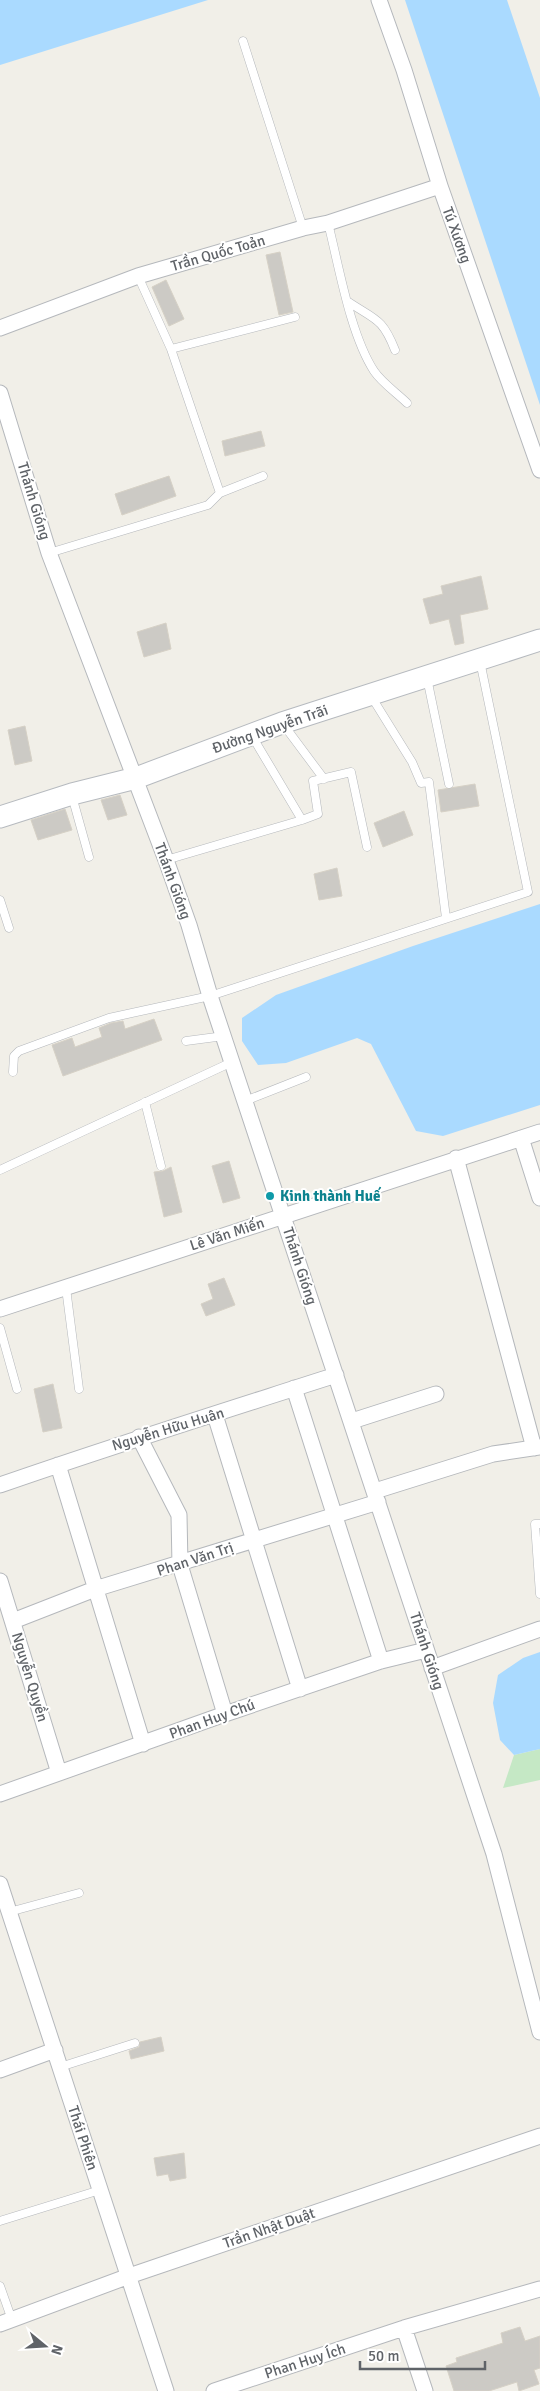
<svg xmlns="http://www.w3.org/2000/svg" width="540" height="2391" font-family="Signika,sans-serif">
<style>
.green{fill:#c5e8c5}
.water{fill:#aadaff}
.building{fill:#cccac5;stroke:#d6d1c6}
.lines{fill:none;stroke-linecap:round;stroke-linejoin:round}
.lane-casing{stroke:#b5b8bc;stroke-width:9}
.street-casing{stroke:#b5b8bc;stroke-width:17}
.secondary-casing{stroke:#b6babf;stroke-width:23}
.lane{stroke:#fff;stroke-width:8}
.street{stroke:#fff;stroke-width:15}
.secondary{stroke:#fff;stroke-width:21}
.culture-dot{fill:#0f9aa8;stroke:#fff;stroke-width:2}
.labels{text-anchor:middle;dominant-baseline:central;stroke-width:4;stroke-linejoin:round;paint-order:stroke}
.street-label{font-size:15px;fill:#5f6368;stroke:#fff}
.culture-label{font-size:15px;font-weight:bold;fill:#0d838f;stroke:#fff;text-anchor:start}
</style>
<rect width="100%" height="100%" fill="#f1efe8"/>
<path class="green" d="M540,1749V1780L503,1788L514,1755Z"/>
<path class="water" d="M0,0H208L0,65Z
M405,0H507L540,98V405Z
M540,904V1105L443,1136L416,1131L371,1044L357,1038L286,1063L258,1065L242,1041V1018L276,995L413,946Z
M540,1652V1749L514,1755L500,1740L493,1703L498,1675L523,1658Z"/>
<path class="building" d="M280,252L293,312L279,315L266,255Z
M166,280L184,319L169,326L152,287Z
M261,431L265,446L225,456L222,441Z
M169,476L176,496L122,515L115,494Z
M481,576L488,609L460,615L464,643L455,645L449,619L430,624L423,599L443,594L441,586Z
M166,623L171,649L144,657L137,632Z
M25,726L32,761L15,765L8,730Z
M475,784L479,806L441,812L438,790Z
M120,795L127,815L108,820L101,800Z
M65,809L72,830L38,840L31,820Z
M404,811L413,835L383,847L374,823Z
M337,868L342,896L319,900L314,874Z
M154,1019L162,1040L63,1076L52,1045L72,1038L75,1047L102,1037L99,1028L111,1023L123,1021L125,1029Z
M229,1161L240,1198L223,1203L212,1166Z
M171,1167L182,1212L164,1217L154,1172L163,1171Z
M224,1278L235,1305L206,1316L201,1304L213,1299L208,1284Z
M53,1384L62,1428L43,1432L34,1389Z
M161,2037L164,2051L131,2059L129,2051L139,2047L140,2042Z
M184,2153L186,2178L170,2181L168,2174L157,2176L154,2158Z
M520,2327L525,2341L540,2336V2368L534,2370L539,2384L519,2391L517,2382L489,2391H454L446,2366L457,2362L456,2358L503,2343L501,2333Z"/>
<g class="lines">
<defs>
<path id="lane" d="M243,41L303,228
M328,223C339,266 350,334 374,371C382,383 397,393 407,403
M138,276L171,349L220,493
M347,301C375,320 382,317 395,350
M171,349L295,317
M49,553L208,505L220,493L263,476
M427,678L449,784
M371,696L412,762L421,783L429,782L446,918
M283,724L324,779
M252,736L302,820
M72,796L89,857
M166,860L302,820L318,814L313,781L351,772L367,847
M0,900L9,928
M186,1041L224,1036
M13,1072L14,1056L19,1051L109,1018L210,996L528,892L480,661
M245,1101L306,1077
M145,1102L161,1166
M0,1170L232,1062
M66,1288L79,1389
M0,1328L17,1389
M540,1524H535L540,1594
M9,1912L79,1893
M60,2067L135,2043
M0,2221L100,2190
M0,2286L12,2320"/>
<path id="street" d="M379,0L404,70L440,186L540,470
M0,328L138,276L303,228L328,223L440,186
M0,393L49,553L166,860L189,925L210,996L494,1854L540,2032
M521,1138L540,1198
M456,1158L534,1448
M0,1309L540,1132
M294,1388L381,1661
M215,1415L300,1689
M352,1421L436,1394
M139,1437L179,1515L180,1565L225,1714
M58,1465L143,1744
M0,1485C112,1446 224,1411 336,1375
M375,1491L493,1454L540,1447
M0,1581L59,1773
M13,1621L95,1589L378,1502
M432,1668L540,1629
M0,1794L225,1714L381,1661L426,1650
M0,1884L166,2391
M0,2070L55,2050
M0,2324L129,2276L540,2136
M404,2328L425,2391
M214,2391L404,2328L540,2289"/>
<path id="secondary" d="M0,817L72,794L136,778L282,723L540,640"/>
</defs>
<use href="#lane" class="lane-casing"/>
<use href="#street" class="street-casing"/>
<use href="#secondary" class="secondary-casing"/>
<use href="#lane" class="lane"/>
<use href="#street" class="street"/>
<use href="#secondary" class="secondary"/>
</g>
<circle class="culture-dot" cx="270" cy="1196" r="5"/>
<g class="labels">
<g class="street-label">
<text transform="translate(457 235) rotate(70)">Tú Xương</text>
<text transform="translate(218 253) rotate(-16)">Trần Quốc Toản</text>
<text transform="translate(34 501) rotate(73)">Thánh Gióng</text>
<text transform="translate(270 729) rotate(-19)">Đường Nguyễn Trãi</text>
<text transform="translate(173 881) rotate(70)">Thánh Gióng</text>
<text transform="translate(227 1234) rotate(-18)">Lê Văn Miến</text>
<text transform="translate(300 1266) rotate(72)">Thánh Gióng</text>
<text transform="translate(168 1429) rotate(-17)">Nguyễn Hữu Huân</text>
<text transform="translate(195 1559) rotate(-18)">Phan Văn Trị</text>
<text transform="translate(427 1651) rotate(72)">Thánh Gióng</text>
<text transform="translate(30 1677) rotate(73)">Nguyễn Quyền</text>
<text transform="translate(212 1719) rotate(-20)">Phan Huy Chú</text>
<text transform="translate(83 2138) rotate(72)">Thái Phiên</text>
<text transform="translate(269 2228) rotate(-19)">Trần Nhật Duật</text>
<text transform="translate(305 2361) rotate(-18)">Phan Huy Ích</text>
</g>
<g class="culture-label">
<text x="280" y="1196">Kinh thành Huế</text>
</g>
</g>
<g transform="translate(45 2346) rotate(108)" stroke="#ffffff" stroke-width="4" paint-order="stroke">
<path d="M0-4L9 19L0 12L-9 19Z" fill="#5f6368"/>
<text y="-8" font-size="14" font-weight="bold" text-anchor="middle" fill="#5f6368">N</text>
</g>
<path d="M360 2361v8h125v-8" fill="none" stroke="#5f6368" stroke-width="2.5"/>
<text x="368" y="2361" font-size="15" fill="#5f6368" stroke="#ffffff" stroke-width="4" paint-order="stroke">50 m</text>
</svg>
